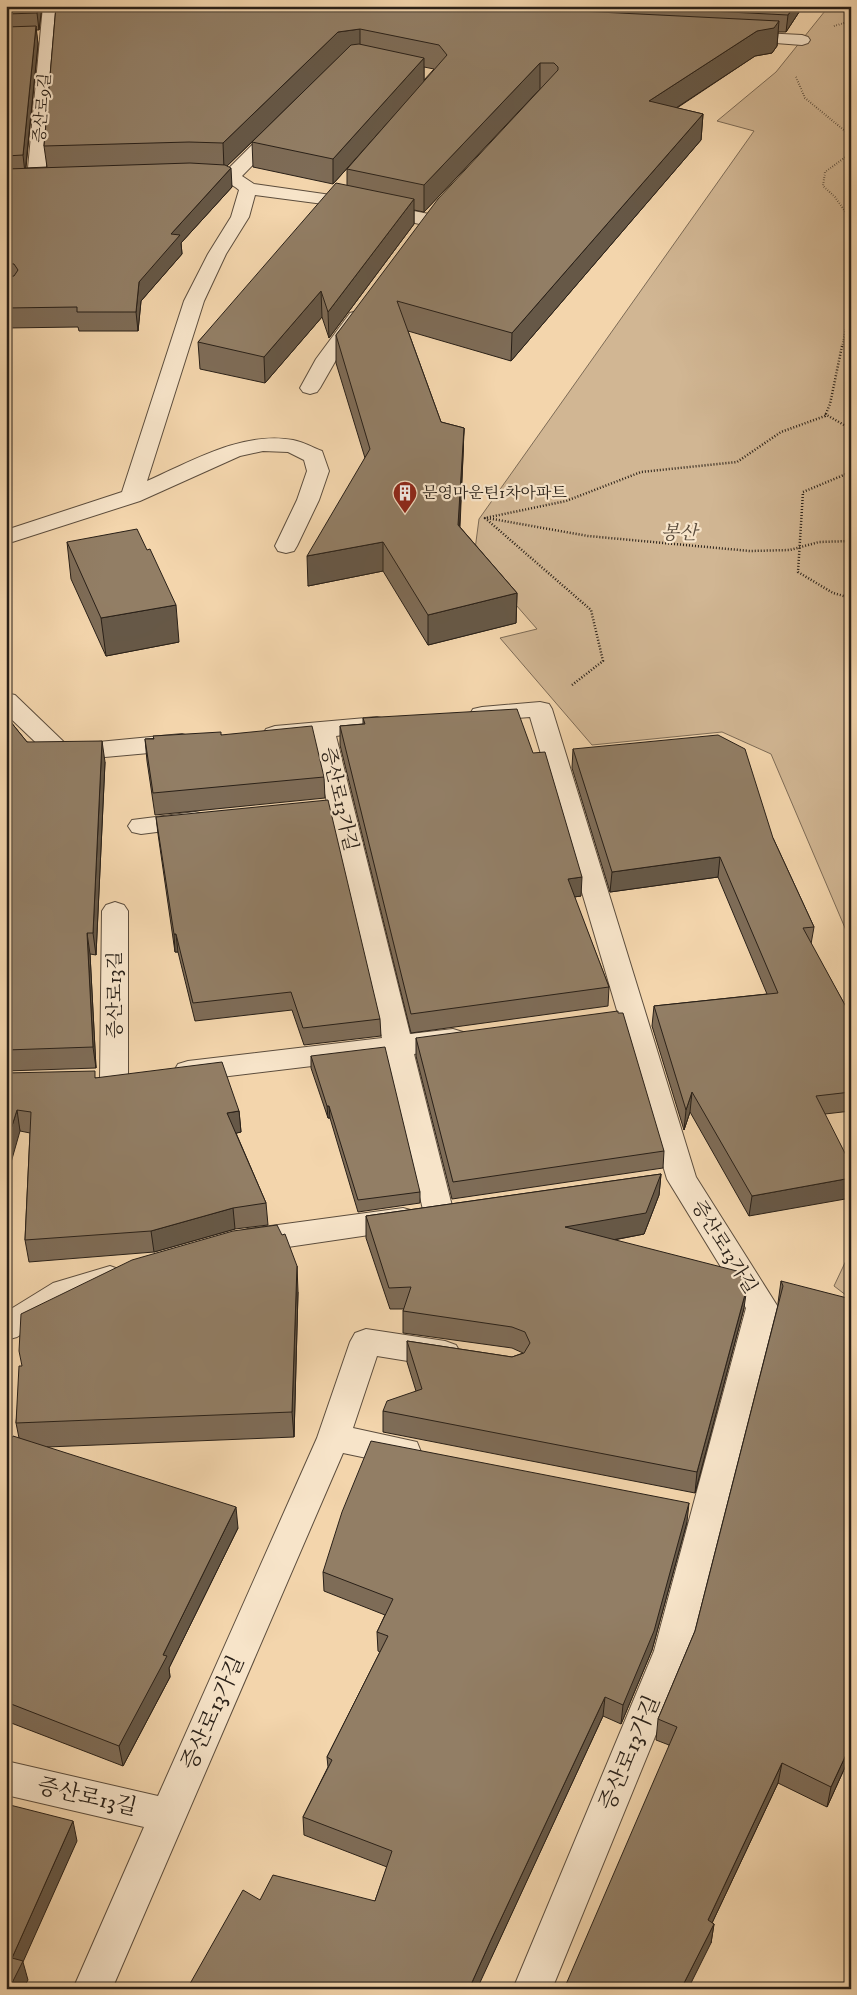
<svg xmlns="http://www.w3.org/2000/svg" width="857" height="1995" font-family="'IM FELL DW Pica','Noto Serif KR',serif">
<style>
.green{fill:#d1b693;stroke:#7d6b56}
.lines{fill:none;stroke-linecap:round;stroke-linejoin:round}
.minor-casing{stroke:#5c4d3d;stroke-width:2}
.path-far1{stroke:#292018;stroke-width:2;stroke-dasharray:0.5 2;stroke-linecap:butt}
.path{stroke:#292018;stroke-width:2.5;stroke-dasharray:1 2;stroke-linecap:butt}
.minor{fill:#f7e4c9;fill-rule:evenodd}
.wall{fill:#7e6c57;stroke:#292018;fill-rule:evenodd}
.shaded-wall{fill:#665847;stroke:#292018}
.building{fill:#927e65;stroke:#292018}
.labels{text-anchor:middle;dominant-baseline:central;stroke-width:4.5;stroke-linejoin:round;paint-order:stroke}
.far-street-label{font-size:16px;fill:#292018;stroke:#f7e4c9}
.far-poi-label{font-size:16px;fill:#292018;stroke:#f7e4c9;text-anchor:start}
.park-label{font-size:19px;font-style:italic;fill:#5b4d3d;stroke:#f7e4c9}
.street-label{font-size:19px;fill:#292018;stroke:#f7e4c9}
.near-street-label{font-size:22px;fill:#292018;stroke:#f7e4c9}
</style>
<rect width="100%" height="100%" fill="#f3d5ac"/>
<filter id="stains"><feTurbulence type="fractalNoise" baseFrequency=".004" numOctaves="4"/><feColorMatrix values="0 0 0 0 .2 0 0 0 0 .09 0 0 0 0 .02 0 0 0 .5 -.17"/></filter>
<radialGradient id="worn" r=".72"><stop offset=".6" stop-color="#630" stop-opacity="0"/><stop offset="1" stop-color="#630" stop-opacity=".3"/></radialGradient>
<path class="green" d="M829,6H851V942L771,754L722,732L592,745L500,638L537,629L474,557L479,519L754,131L717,121L776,72Z
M851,1250V1299L834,1286Z"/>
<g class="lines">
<defs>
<path id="minor" d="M43,6H59V10L100,13L102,16L100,19L94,21L58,20L45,179L42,183L36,184L30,183L27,179Z
M741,32L802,35L808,37L810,40L808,43L802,45L735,40L733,37L735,34Z
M278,124L284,125L287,129L284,133L242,176L254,184L331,195L429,214L436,216L438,220L436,224L429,226L331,205L255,195L249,217L226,254L204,301L147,481C192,461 242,431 293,440C303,442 312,447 322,451L329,471L319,500L297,546L294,551L286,553L278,551L275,546L297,500L307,471L304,460L288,452L263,451L240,456L140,501L6,544V530L122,492L184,301L208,254L231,217L239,190C225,177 206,183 189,179L186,175L189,171L195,170L226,171L272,125Z
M357,311L364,313L367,317L336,360L320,388L317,392L310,394L303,392L300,388L316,359L350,313Z
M6,693L15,695L67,745L182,734L191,737L194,742L191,747L182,750L61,761L52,758L6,714Z
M540,702L549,704L552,709L696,1177L778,1307L690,1651L552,1989H513L654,1651L746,1308L667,1179L530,717L482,721L473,719L470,714L473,709L482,707Z
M377,717L386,719L389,724L386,729L336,736L410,1034L453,1029L463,1032L467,1039L463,1046L414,1054L454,1214L450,1222L439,1225L428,1222L424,1214L387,1057L188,1081L178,1078L174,1071L178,1064L188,1061L382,1038L312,738L275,742L266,739L263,734L266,729L275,726Z
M195,812L204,814L208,820L204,826L141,834L132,832L128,826L132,820Z
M115,902L124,905L128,911V1080L124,1087L114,1090L104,1087L100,1080L102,911L106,905Z
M403,1208L414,1211L418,1219L414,1227L403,1230L248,1253L237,1249L233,1241L237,1233L248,1229Z
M110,1266L121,1270L125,1278L121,1286L74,1301L17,1337L6,1340V1312L53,1283Z
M366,1329L445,1341L456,1345L461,1354L456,1363L445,1367L377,1356L353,1428L417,1442L421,1452L417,1462L405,1466L343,1453L112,1989H73L144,1827L6,1795V1761L158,1796L317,1438L350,1342L355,1333Z"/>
</defs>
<use href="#minor" class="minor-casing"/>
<path class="path-far1" d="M834,26L851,21
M796,77L805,98L851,136
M851,153L825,172L823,186L835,197L851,220
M842,347L847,323L851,318"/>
<path class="path" d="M825,414L851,429
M851,472L803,492L798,572L833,593L851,598
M487,518L588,536L750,551L790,550L819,542L851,541
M572,685L603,661L591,610L485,518L566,501L641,472L737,462L781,432L825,416L830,404L842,346"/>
<use href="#minor" class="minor"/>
</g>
<path class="wall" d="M6,6H42L39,30H36L38,44L26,168L47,167L44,146L56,6H803L786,32H778L777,46L772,53L755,56L677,108L703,114L701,140L511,361L408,331L441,422L464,428L463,456L460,527L517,593L516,623L428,645L383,571L308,586L365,458L336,363V335L541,89H540L424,212L414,210V224L329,338L322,317L265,383L200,369L198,342L347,185V169L362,152L333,184L253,167L252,142L227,166L232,187L181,243L182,254L141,301L138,331H79L78,327L6,328ZM424,67L434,69L424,80Z
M67,542L179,642L106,656L71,579Z
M6,716L27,742L105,762L96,955L90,954L96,1068L6,1071Z
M363,718L581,896L574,897L609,987L608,1006L411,1033L340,745V726L363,724Z
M221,735L324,777L325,798L155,815L147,761L145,739Z
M573,749L773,838L814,927L811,944L851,1016V1111L825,1114L749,1216L690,1112L684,1130L652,1026L654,1006L767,994L718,877L610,892L572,768Z
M156,817L380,1019L381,1036L304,1045L292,1010L195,1021L178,952H175L158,834Z
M416,1038L664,1151L663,1168L452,1199L416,1056Z
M311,1056L420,1192V1203L358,1212L330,1118H328L311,1068Z
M6,1073L96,1078L239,1111L241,1132L236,1133L266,1203L268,1225L235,1229L154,1252L29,1262L25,1240L30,1133L20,1131Z
M661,1174L659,1195L644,1234L614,1240L744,1308L695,1493L383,1432V1411L416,1391L407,1362V1341L512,1357L523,1353L512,1348L403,1333V1311L404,1309H390L366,1238V1216Z
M781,1281L850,1328L851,1754L827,1807L778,1783L712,1923L714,1924L711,1943L669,1745L656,1740L658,1719L695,1631L778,1305V1303Z
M298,1292L294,1437L47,1447L238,1528L169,1668L170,1677L123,1766L6,1721V1447L19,1438L16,1423L22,1366Z
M687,1522L652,1650L621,1724L603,1716L491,1958L260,1900L375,1901L387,1867L304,1835L303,1817L328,1767L327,1757L380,1652L378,1651L377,1632L385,1615L324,1591L323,1572Z"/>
<path class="shaded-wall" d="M38,6H42L39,30L37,13Z
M794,6H803L786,32L788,15Z
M779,21L777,46L772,53L755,56L647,127L649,101L757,31Z
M36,26L38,44L25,173L23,155Z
M360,29V54L339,57L224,169L223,143L338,32Z
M424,58V82L333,184V159Z
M540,63V89L424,212V185Z
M703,114L701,140L511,361L512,333Z
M231,168L232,187L181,243L182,254L141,301L138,331L136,312L139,282L171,234Z
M414,199V224L329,338L328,312Z
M321,291L322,317L265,383L264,357Z
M464,428L463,456L458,554V525Z
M383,542V571L308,586L307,556Z
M517,593L516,623L428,645V615Z
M176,605L179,642L106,656L101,618Z
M102,741L105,762L96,955L93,933Z
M720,857L718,877L610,892L612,872Z
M582,877L581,896L567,898L568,879Z
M87,933L90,954L96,1068L93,1047Z
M174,934H176L178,952H175Z
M692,1092L690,1112L684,1130L686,1110Z
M327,1106H329L330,1118H328Z
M17,1110L20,1131L6,1180V1145Z
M239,1111L241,1132L229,1135L227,1113Z
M661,1174L659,1195L644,1234L564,1249L565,1227Z
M851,1178V1198L749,1216L752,1196Z
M233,1208L235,1229L154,1252L151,1231Z
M297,1266L298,1292L294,1437L292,1412Z
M747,1287L744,1308L695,1493L697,1472Z
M689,1503L687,1522L652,1650L621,1724L623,1705Z
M236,1507L238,1528L169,1668L170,1677L123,1766L119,1746L163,1655Z
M605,1697L603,1716L477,1989H469L491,1940Z
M851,1744V1754L827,1807L831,1787Z
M782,1763L778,1783L704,1940L708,1920Z
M73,1821L77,1841L23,1962L28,1980L23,1989H9L12,1958Z
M714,1924L711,1943L688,1989H681Z"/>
<path class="building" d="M6,6H38L37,13L6,14Z
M56,6H479L779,21L774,28L757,31L649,101L703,114L512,333L397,301L441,422L464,428L458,525L517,593L428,615L383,542L307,556L370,449L336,335L438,199L558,70V67L554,63H540L424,185L347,169L447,55L439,45L360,29L338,32L223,143L189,142L44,146Z
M611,6H794L788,15Z
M36,26L23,155L6,156V27Z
M359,44L424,58L333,159L252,142L351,45Z
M190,163L225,165L231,168L171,234L180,235L139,282L136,312H77V307L6,308V277L14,276L18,270L14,264L6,263V169Z
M336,183L414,199L328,312L321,291L264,357L198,342Z
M137,529L147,550L150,549L176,605L101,618L67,542Z
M517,709L533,753L545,752L582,877L568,879L609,987L411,1014L340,726L365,724L363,718Z
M6,716L27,742L102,741L93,933H87L93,1047L6,1050Z
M312,726L324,777L153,793L145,739H154L153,736L221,732V735Z
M718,735L745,749L773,838L814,927L803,928L851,1016V1092L816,1096L851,1165V1178L752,1196L692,1092L686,1110L654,1006L778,993L720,857L612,872L573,749Z
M328,800L380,1019L303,1028L291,992L193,1003L176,934H174L156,817Z
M618,1011V1013H623L664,1151L453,1182L416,1038Z
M385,1047L420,1192L358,1200L329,1106H327L311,1056Z
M222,1062L239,1111L227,1113L266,1203L233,1208L151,1231L25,1240L31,1112L17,1110L6,1145V1073L95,1071V1078Z
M661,1174L646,1213L565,1227L737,1271L747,1287L697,1472L383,1411L387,1401L422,1389L407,1341L512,1357L524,1353L530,1343L525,1332L512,1327L403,1311L411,1287L389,1288L366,1216Z
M277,1225L282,1235L285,1234L297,1266L292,1412L16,1423L19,1366H22L19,1351L21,1314L132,1260L233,1231Z
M781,1281L851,1299V1744L831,1787L782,1763L708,1920L714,1924L681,1989H564L677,1727L658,1719L695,1631L783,1286Z
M13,1436L236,1507L163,1655L167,1656L119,1746L6,1702V1447Z
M371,1441L689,1503L654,1631L623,1705L605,1697L491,1940L469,1989H187L243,1890L260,1900L273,1875L375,1901L392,1851L303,1817L332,1760L327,1757L388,1636L377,1632L393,1599L323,1572L342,1512Z
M6,1804L73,1821L12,1958L23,1961L9,1989H6Z"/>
<defs>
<symbol id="building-pin" viewBox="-11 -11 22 30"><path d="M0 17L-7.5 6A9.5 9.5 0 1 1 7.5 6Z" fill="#8f2418" stroke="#f7e4c9"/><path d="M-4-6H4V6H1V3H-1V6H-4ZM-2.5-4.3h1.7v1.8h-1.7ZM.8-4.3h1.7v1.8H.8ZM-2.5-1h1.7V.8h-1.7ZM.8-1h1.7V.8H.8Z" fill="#fff"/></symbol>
</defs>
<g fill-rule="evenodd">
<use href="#building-pin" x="391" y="479" width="28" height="38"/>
</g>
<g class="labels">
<g class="far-street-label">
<text transform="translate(42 108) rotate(-85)">증산로9길</text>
</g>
<g class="far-poi-label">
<text x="422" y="493">문영마운틴1차아파트</text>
</g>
<g class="park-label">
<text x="679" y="533">봉산</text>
</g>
<g class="street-label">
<text transform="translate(339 799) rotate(77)">증산로13가길</text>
<text transform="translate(115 995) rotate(-90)">증산로13길</text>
<text transform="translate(724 1247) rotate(58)">증산로13가길</text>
</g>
<g class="near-street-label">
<text transform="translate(213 1713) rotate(-66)">증산로13가길</text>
<text transform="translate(630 1753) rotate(-67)">증산로13가길</text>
<text transform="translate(87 1797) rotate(13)">증산로13길</text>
</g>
</g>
<rect width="857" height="1995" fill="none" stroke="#f3d5ac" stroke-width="25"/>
<rect x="8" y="8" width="842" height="1980" fill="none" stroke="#292018" stroke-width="2.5"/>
<rect x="12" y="12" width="832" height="1970" fill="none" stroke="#292018"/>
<rect width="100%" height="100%" filter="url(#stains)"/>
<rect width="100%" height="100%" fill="url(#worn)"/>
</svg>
